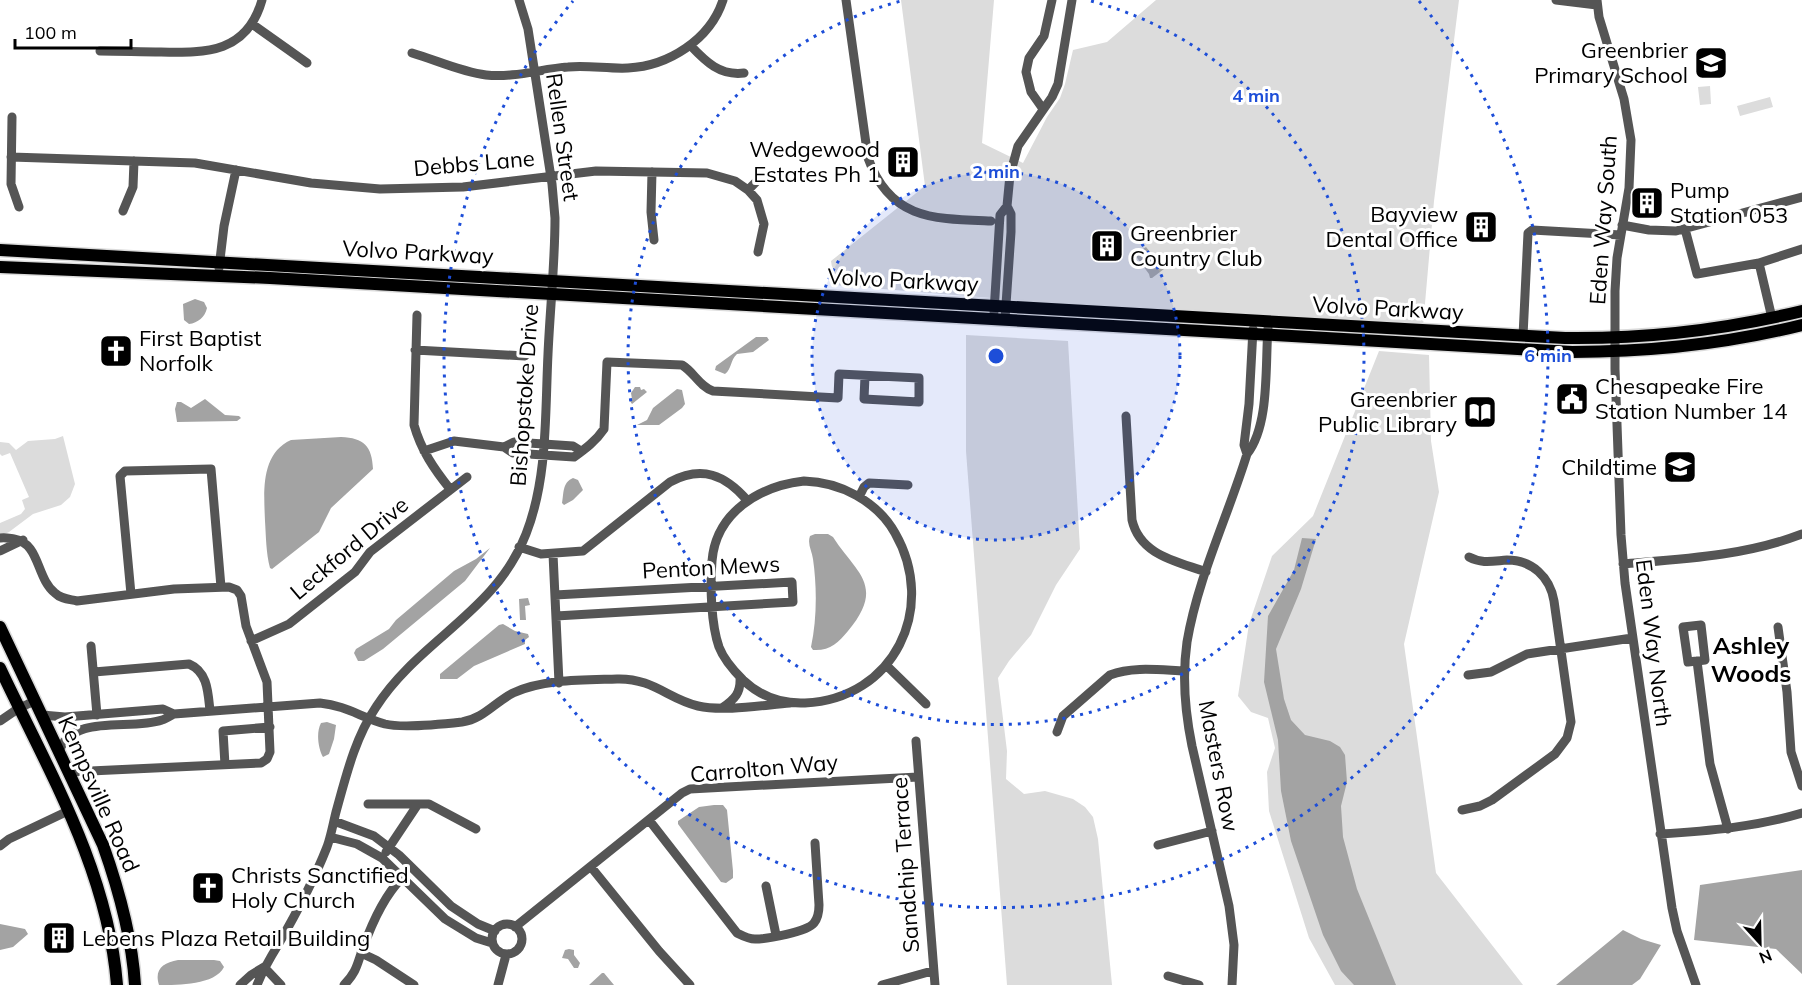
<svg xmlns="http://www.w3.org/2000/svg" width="1802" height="985" font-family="Mulish,sans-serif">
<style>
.green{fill:#dcdcdc}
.water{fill:#a3a3a3}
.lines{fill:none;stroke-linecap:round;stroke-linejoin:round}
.major-casing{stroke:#dbdbdb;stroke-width:15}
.minor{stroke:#555;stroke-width:9}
.major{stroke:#000;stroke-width:12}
.ring{fill:none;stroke:#1d4ed8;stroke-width:3;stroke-dasharray:3 6}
.labels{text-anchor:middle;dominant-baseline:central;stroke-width:6;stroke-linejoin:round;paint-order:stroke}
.poi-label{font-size:22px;fill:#000;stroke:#fff;text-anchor:start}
.street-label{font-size:22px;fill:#000;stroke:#fff}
.neighbourhood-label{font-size:24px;font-weight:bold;fill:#000;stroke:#fff}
.centre{fill:#1d4ed8;stroke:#fff;stroke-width:3}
.ring-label{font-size:18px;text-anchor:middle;font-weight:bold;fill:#1d4ed8;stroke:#fff;stroke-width:6;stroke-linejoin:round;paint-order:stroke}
</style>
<rect width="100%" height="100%" fill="#fff"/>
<path class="green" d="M901,0H994L982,143L1023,163L1047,117L1060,98L1065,84L1073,50L1107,42L1156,0H1459L1434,201L1423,326L1026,301L835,285L831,261L925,186Z
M1710,86L1711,104L1700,105L1698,87Z
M1770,97L1773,107L1740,116L1737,106Z
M966,335L1068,341L1080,549L1056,585L1031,635L1009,661L998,678L1007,751L1006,779L1024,794L1045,791L1073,799L1085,807L1093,817L1098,839L1112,985H1007L966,451Z
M1379,351L1429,355L1431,441L1439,492L1404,644L1436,873L1523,985H1335L1309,938L1269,811L1267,772L1275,748L1268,718L1251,712L1238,696L1249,624L1272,556L1313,516Z
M63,436L75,484L70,497L61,505L33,514L9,532L0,536V523L21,514L25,509L22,500L29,497L10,453L2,456L0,454V442L9,443L16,450L28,441L55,439Z"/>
<path class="water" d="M1146,247L1164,269L1152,278H1150L1149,274L1135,255Z
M195,299L204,302L207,308C205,317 198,323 189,324L184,320L183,304Z
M756,337H767L769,340L753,352L737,354C730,360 732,369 725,374L715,370L716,366Z
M635,387H640L641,390L644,389L647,392L632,404L630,401L632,399L631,393Z
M677,389L682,390L685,404L682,408L659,425H637L647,420L653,408Z
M205,399L225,415L239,416L241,418L237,421L177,422L175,409L177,402H181L191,408Z
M341,437C364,438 372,446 373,469L331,508L319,532L272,569L270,568C266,553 266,536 265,521C264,493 260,454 291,440Z
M573,478L578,480L583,490L573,500L564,505L562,503C564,493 562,483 573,478Z
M815,534H828L833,537C856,573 886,585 848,631C838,643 830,651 813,650L811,647C817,619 817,587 813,559C812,551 807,544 810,536Z
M1302,538L1316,539L1301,589L1276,649L1284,699L1291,720L1305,735L1330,741L1340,747L1345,755L1347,782L1341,806L1343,837L1357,889L1396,985H1354L1341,971L1323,935L1291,841L1281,791L1278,740L1264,682L1268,616L1294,570Z
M490,548L465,581L383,649L364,661H358L354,653L356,649L389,629L396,620L454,571L476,559Z
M528,598L530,605L525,606L526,620H520L519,599Z
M503,624L515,631L528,634L529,637L525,640V644L474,666L457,679H440V674L499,625Z
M327,722L336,725L334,739L329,754L323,757C318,748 316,732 321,723Z
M714,805H723L727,810L733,871V878L726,883L721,882L678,824V821L699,807Z
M1802,870V974L1776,949L1694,940L1700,885Z
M0,924L25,929L28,934L13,947L0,950Z
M1623,930L1641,939L1661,945L1640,979L1632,985H1556Z
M569,949L574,950V955L580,963L578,968H574L568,959L562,958L565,950Z
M178,960H214L220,961L224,967C215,985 179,985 159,985C154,969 163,963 178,960Z
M602,973H604L614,985H589Z"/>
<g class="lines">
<defs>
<path id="major" d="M0,250L1565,338C1646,339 1723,330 1802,311
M0,267L270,278L1572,352C1650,352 1726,344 1802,325
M0,627L103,845C119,890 132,936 135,985
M0,668C48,770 108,870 117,985"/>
</defs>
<use href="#major" class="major-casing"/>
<path class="minor" d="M846,0L868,158C890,220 934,219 991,221
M1556,0L1597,5
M1597,0L1599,17L1624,99L1631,140L1629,188L1617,258L1615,291V369L1621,535L1625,583L1672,908L1677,931L1696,985
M252,24L307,63
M690,45C706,62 720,76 744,73
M100,51C121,51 141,52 161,52C207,53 247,53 262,0
M412,53C436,60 461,72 486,75C514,78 541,69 568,67C588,65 608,69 628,68C668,66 710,40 723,0
M1043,109L1031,92L1026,72L1029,58L1044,36L1052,0
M12,117L11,184L19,207
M11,157L195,163L311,183L380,189L463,187L596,171L707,173L735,181L748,190L757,200L764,224L758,252
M652,172L651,212L654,240
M748,190L761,177
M1007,206L1010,175L1018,146L1052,97L1058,84L1072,0
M123,211L133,187L134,161
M1622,225L1649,230L1676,231L1802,197
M1685,229L1697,274L1759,263L1802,249
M1759,263L1772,318
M219,268L224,226L236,170
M994,312L1000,215L1007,206L1011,214V232L1005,319
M417,315L414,425C421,450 434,469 450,489
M1523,336L1528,233L1532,230L1621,235
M415,350L525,356
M1126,416L1132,520C1140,555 1176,561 1206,572
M504,447L513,453L574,457C585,449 596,441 604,429L607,362L682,365C694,372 699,386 713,391L838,398L839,374L919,378V402L864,399L865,376
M424,451L454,441L504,447L514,442L573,446L581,451
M1247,454L1244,445L1249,404L1253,329
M804,481C840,482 877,501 895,533C938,608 894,699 805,703C782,704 761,697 743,680C734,671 724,660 719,647C711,624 710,586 712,561C716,512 760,486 804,481Z
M859,497L864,487L869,483L908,485
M0,538C5,537 8,538 14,539C40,543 36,578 55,593C61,599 68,599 77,601L174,589L229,587L237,590L241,596L246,626L267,682L270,752L267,759L261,763L69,772
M519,547L541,554L583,551L670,482C702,465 725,475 747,500
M0,551L23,540
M553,554L559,683
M1623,564C1683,559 1745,556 1802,534
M131,594L120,476L125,471L211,469L221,587
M555,595L792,582L793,602L556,616
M1778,627L1787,692L1791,752L1802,786
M251,641L289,624L355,572L370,552L467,477
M91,646L97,715
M1697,661L1688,662L1683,627L1701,625L1705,660L1697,661L1710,764L1728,829
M886,665L926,704
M94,672L189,664C208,672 208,693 210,711
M1468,675L1491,672L1527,654L1632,638
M722,708C735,699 741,693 740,677
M42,715L65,717L163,709L174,714
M0,721L19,708L35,701
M1057,732L1063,716L1110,675C1133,666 1160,670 1185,671
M916,741L935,985
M59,751C74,713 130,731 162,720C166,719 170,716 174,714L320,703C347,706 360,717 385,724C401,728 444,724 462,722C483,719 495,702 513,693C543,679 584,680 617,679C653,678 668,699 698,706C723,712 764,705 790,703
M225,765L223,731L270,727
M368,804H429L476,829
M1462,810L1480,806L1492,800L1555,754L1567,738L1571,722L1554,601C1550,577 1532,560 1507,560C1493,561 1482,564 1469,557
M649,820L737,933C743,936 748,939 755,939C767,939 807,932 814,923C818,918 819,911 819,905L815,843
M334,821L374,836L399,855L451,906L478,924L495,931
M1660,834C1709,831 1755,827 1802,813
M330,837L357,844L382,858L445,919L476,938L492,943
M1158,845L1212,831
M0,846L9,839L68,811
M386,852L418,804
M591,867L659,951L690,985
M766,886L776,935
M492 939a15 15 0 1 1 30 0a15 15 0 1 1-30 0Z
M515,927L682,793L690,789L918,777
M361,953L376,960L414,985
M264,967L281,985
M1168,976L1199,985
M240,985L251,975L264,967
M257,985C263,970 270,958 278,945C296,914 314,880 327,847C331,836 333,824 336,812C346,776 355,738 376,707C419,640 496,612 526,534C548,478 545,413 548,354C550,309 555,263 555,218L552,184L528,29L519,0
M344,985C357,972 357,964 363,948C372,923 384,896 402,878
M498,985L506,955
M882,985L932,971
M1232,985L1234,945L1229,906L1192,746C1185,712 1182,677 1187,642C1198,577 1228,516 1247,454C1270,425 1265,365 1268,328"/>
<use href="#major" class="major"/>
</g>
<circle cx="996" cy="356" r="184" fill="#1d4ed8" fill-opacity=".12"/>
<g class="ring">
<circle cx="996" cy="356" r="184"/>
<path d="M1091 1A368 368 0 1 1 901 1"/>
<path d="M1419 1A552 552 0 1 1 573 1"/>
</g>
<defs>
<symbol id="school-square" viewBox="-11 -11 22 22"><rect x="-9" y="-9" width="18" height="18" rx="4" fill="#000" stroke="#fff"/><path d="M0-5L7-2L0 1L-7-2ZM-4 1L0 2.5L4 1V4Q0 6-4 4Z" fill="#fff"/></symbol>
<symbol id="building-square" viewBox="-11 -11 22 22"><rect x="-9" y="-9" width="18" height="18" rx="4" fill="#000" stroke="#fff"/><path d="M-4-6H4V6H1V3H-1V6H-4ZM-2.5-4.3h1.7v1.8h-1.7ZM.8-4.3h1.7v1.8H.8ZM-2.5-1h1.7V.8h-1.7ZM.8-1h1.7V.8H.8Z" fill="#fff"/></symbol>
<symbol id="church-square" viewBox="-11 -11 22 22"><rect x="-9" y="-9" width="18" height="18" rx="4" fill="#000" stroke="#fff"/><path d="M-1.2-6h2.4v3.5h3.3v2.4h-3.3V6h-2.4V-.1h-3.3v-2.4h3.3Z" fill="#fff"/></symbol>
<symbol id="civic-square" viewBox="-11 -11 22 22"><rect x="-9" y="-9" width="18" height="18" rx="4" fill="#000" stroke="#fff"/><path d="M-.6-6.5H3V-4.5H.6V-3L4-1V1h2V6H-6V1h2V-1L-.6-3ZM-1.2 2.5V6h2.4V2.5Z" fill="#fff"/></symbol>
<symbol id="library-square" viewBox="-11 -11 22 22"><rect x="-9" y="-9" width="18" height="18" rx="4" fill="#000" stroke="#fff"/><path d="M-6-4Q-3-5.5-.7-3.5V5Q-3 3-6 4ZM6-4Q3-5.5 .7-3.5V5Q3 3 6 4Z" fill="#fff"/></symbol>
</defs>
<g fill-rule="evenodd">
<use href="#school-square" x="1692" y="44" width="38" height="38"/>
<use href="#building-square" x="884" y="143" width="38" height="38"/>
<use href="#building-square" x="1628" y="184" width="38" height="38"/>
<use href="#building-square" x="1462" y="208" width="38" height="38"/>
<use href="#building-square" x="1088" y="227" width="38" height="38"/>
<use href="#church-square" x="97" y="332" width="38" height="38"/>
<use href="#civic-square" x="1553" y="380" width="38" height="38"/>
<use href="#library-square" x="1461" y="393" width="38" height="38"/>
<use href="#school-square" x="1661" y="448" width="38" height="38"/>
<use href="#church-square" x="189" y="869" width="38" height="38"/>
<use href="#building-square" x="40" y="919" width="38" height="38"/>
</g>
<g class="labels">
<g class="poi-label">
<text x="1688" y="50" text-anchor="end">Greenbrier<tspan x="1688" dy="25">Primary School</tspan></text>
<text x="880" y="149" text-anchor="end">Wedgewood<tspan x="880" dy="25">Estates Ph 1</tspan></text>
<text x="1670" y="190">Pump<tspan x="1670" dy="25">Station 053</tspan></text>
<text x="1458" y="214" text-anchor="end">Bayview<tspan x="1458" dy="25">Dental Office</tspan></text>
<text x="1130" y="233">Greenbrier<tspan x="1130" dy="25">Country Club</tspan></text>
<text x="139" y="338">First Baptist<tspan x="139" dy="25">Norfolk</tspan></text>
<text x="1595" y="386">Chesapeake Fire<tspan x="1595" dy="25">Station Number 14</tspan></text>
<text x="1457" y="399" text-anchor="end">Greenbrier<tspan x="1457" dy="25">Public Library</tspan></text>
<text x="1657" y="467" text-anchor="end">Childtime</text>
<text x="231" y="875">Christs Sanctified<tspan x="231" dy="25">Holy Church</tspan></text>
<text x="82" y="938">Lebens Plaza Retail Building</text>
</g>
<g class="street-label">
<text transform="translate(563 137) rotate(82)">Rellen Street</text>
<text transform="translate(474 163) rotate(-5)">Debbs Lane</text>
<text transform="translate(1603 220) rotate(-86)">Eden Way South</text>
<text transform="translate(418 252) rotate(3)">Volvo Parkway</text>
<text transform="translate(903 280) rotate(3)">Volvo Parkway</text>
<text transform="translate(1388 308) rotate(3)">Volvo Parkway</text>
<text transform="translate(524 395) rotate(-86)">Bishopstoke Drive</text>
<text transform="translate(349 548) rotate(-40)">Leckford Drive</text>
<text transform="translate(711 567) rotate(-3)">Penton Mews</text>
<text transform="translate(1654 643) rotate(83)">Eden Way North</text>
<text transform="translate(1219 766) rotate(79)">Masters Row</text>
<text transform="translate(764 768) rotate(-5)">Carrolton Way</text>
<text transform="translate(99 794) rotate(66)">Kempsville Road</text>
<text transform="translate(905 865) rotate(-94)">Sandchip Terrace</text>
</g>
<g class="neighbourhood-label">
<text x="1751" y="645">Ashley<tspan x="1751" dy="28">Woods</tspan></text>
</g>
</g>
<circle cx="996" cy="356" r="9" class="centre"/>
<g class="ring-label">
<text x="1256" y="102">4 min</text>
<text x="996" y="178">2 min</text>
<text x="1548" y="362">6 min</text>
</g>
<g transform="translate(1760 943) rotate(158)" stroke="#ffffff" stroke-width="4.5" paint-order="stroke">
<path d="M0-4.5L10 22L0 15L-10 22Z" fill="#000000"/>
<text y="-9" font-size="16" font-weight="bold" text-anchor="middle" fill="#000000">N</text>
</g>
<path d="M15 39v9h116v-9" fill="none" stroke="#000000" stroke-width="3"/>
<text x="24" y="39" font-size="18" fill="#000000" stroke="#ffffff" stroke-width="4.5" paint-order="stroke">100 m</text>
</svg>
